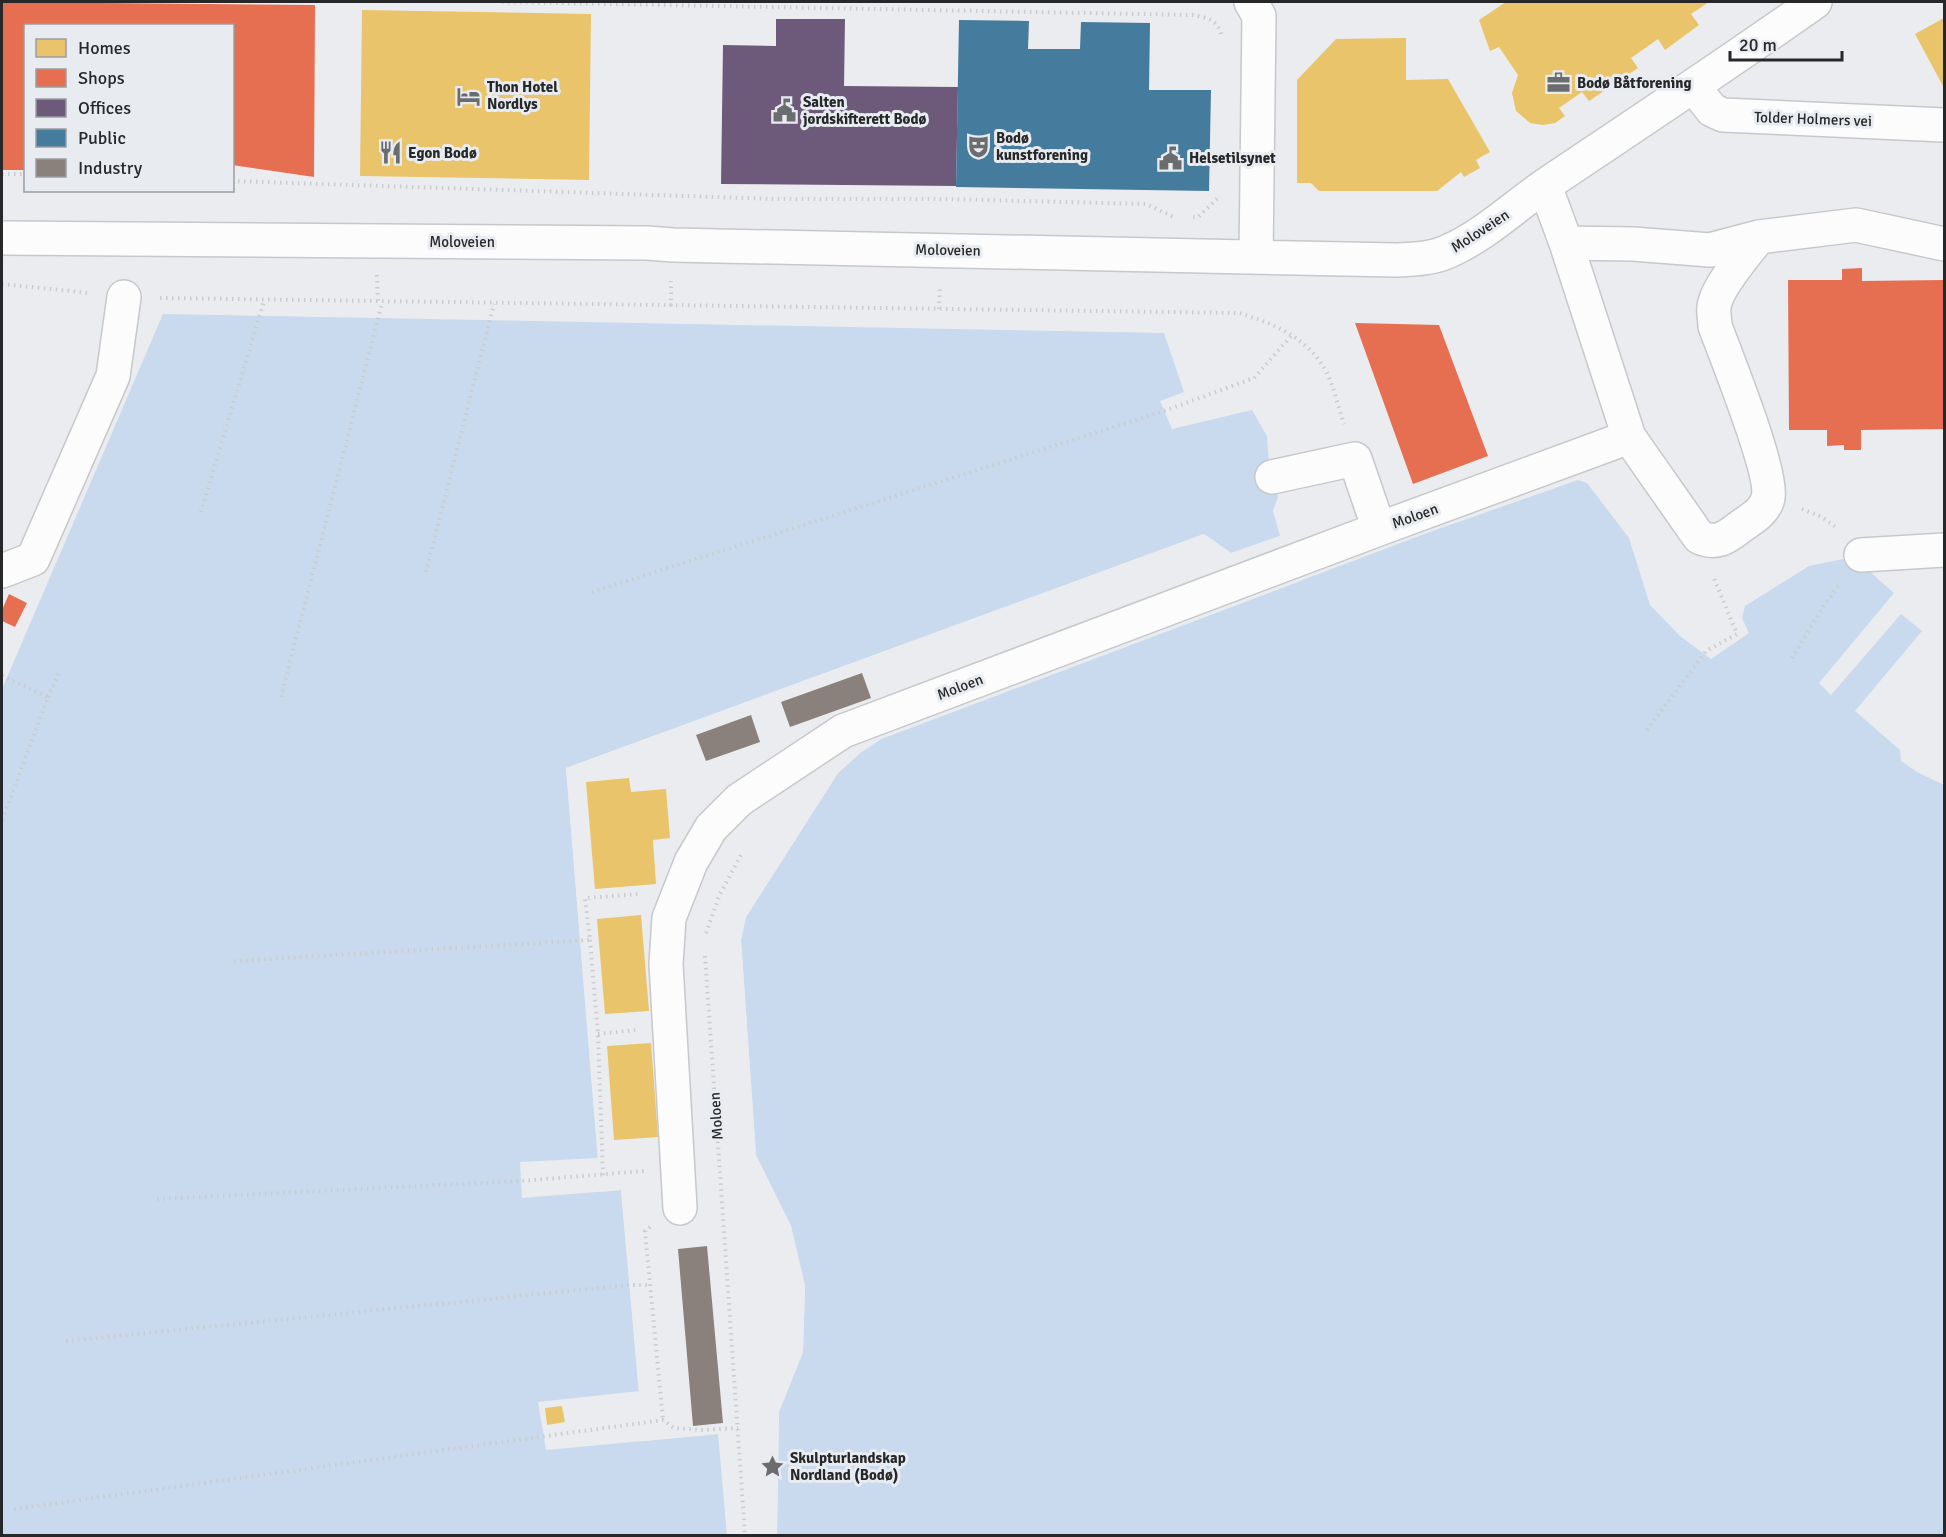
<svg xmlns="http://www.w3.org/2000/svg" width="1946" height="1537" font-family="Signika,sans-serif">
<style>
.water{fill:#c9daee}
.pier{fill:#eaecef}
.homes{fill:#e9c46a}
.shops{fill:#e76f51}
.offices{fill:#6d597a}
.public{fill:#457b9d}
.industry{fill:#8a817c}
.lines{fill:none;stroke-linecap:round;stroke-linejoin:round}
.minor-casing{stroke:#c6c8ca;stroke-width:36}
.path{stroke:#cacccd;stroke-width:4;stroke-dasharray:1.5 4.5;stroke-linecap:butt}
.minor{stroke:#fcfcfd;stroke-width:33}
.labels{text-anchor:middle;dominant-baseline:central;stroke-width:6;stroke-linejoin:round;paint-order:stroke}
.poi-label{font-size:15px;font-weight:bold;fill:#262729;stroke:#e8ecf1;text-anchor:start}
.street-label{font-size:15px;fill:#262729;stroke:#e8ecf1}
</style>
<rect width="100%" height="100%" fill="#eaecef"/>
<path class="water" d="M163,314L1164,333L1184,392L1160,401L1172,429L1252,410L1267,436L1269,464L1278,497L1273,511L1280,536L1231,553L1204,534L566,768L598,1158L520,1162L522,1198L621,1190L639,1391L538,1402L546,1450L719,1434L727,1535H2V689Z
M1578,480L1587,483L1629,538L1650,605L1680,636L1711,659L1749,633L1742,618L1745,606L1809,566L1843,559L1867,569L1894,593L1819,683L1831,695L1901,614L1922,631L1855,711L1900,750L1901,761L1917,772L1944,785V1535H777L779,1412L803,1352L805,1286L791,1226L756,1155L741,940L746,917L838,773L860,753L881,739L1427,533Z"/>
<path class="pier" d="M1204,534L1231,553L1280,536L1282,539L1231,556L1204,537L569,770L601,1157L598,1161L566,768Z
M1302,577L1303,580L881,739L860,753L838,773L746,917L741,940L756,1155L791,1226L805,1286L803,1352L779,1412L777,1535L774,1536L776,1412L800,1351L802,1286L788,1227L753,1156L738,940L744,916L836,771L858,750L879,737Z
M621,1187L624,1190L642,1391L639,1394L621,1190L601,1192V1189Z
M718,1431L722,1433L730,1536L727,1535L718,1434L645,1441L644,1438Z"/>
<path class="homes" d="M1506,2H1709L1691,14L1699,25L1665,50L1658,39L1631,58L1638,68L1589,101L1582,92L1559,108L1565,116L1555,123L1543,125L1530,123L1516,111L1512,93L1518,75L1499,47L1490,51L1479,20Z
M362,10L591,14L589,180L360,176Z
M1944,18V85L1943,86L1915,34Z
M1406,38V80L1448,79L1490,152L1476,160L1480,168L1464,177L1461,172L1437,191H1319L1311,183H1297V80L1336,39Z
M629,778L631,792L666,789L670,838L653,840L656,884L595,889L586,782Z
M641,915L649,1011L605,1014L597,919Z
M651,1043L658,1137L614,1140L607,1046Z
M562,1406L565,1422L547,1425L545,1408Z"/>
<path class="shops" d="M2,2L315,5L314,177L232,165V26H26V170H2Z
M1862,268V281L1944,280V429L1861,430V450H1844V445L1827,446V430H1789L1788,280H1842V269Z
M1355,323L1439,325L1488,456L1413,484Z
M9,594L27,603L15,627L2,621V610Z"/>
<path class="offices" d="M776,19H845L844,86L958,87L956,186L721,184L723,45L776,46Z"/>
<path class="public" d="M959,20L1029,21L1028,49H1080L1081,22L1150,23L1149,90H1211L1209,191L956,187Z"/>
<path class="industry" d="M862,673L871,698L790,727L781,702Z
M751,715L760,742L706,761L696,735Z
M707,1246L723,1423L693,1426L678,1249Z"/>
<g class="lines">
<defs>
<path id="minor" d="M1251,2L1259,16L1256,257
M1694,87L1712,110L1723,115L1944,125
M2,238L647,243L673,245L1396,260C1414,259 1432,259 1449,251C1485,235 1515,206 1547,184C1637,124 1727,64 1815,2
M1566,243L1633,244L1710,250L1759,237
M1629,437L1699,537C1716,545 1726,538 1740,527C1751,519 1765,512 1768,498C1774,474 1726,356 1715,326C1715,320 1713,313 1714,307C1716,288 1747,252 1759,237L1856,225L1944,244
M1272,477L1355,459L1379,529
M1861,555L1944,550
M2,571L33,559L113,376L124,297
M680,1208L666,964L669,918L691,862L711,828L739,800L843,731L1379,529L1629,437L1566,243L1545,186"/>
</defs>
<use href="#minor" class="minor-casing"/>
<path class="path" d="M502,2L1192,15C1205,17 1217,19 1221,34
M2,174H26
M232,181L776,199H942L1146,204L1176,218
M1193,217H1198L1219,197
M377,275L378,303
M2,284L89,293
M160,298L1239,313C1273,323 1308,338 1326,371C1334,387 1338,407 1344,424
M671,306V281
M939,309L940,287
M1802,509L1822,517L1837,528
M201,512L264,301
M426,572L494,304
M592,592L1164,411L1254,378L1292,335
M1792,658L1821,610L1840,583
M2,676L48,697L2,821
M48,697L59,673
M281,697L382,303
M1647,730L1706,651L1737,634L1713,576
M706,933L720,894L742,853
M590,940L598,1034L603,1175
M705,956L745,1536
M234,961L590,940L585,898L641,894
M598,1034L636,1030
M157,1199L521,1181L644,1171
M650,1227L645,1231L663,1420
M66,1341L630,1285H650
M14,1509L663,1420L674,1428L702,1430L738,1428"/>
<use href="#minor" class="minor"/>
</g>
<defs>
<symbol id="office-bare" viewBox="-9 -9 18 18"><path d="M-6-3h4V-5.5h4V-3h4V5H-6ZM-1-4.5V-3h2v-1.5ZM-6 0V1H6V0Z" fill="#6b6c6e" stroke="#e8ecf1" stroke-width="2.5" paint-order="stroke"/></symbol>
<symbol id="hotel-bare" viewBox="-9 -9 18 18"><path d="M-6-4.5h1.5V1H6V5H4.5V3h-9V5H-6ZM-4 0a1.8 1.8 0 1 1 3.6 0ZM.5 0V-2.5h3Q6-2.5 6 0Z" fill="#6b6c6e" stroke="#e8ecf1" stroke-width="2.5" paint-order="stroke"/></symbol>
<symbol id="civic-bare" viewBox="-9 -9 18 18"><path d="M-.6-6.5H3V-4.5H.6V-3L4-1V1h2V6H-6V1h2V-1L-.6-3ZM-1.2 2.5V6h2.4V2.5Z" fill="#6b6c6e" stroke="#e8ecf1" stroke-width="2.5" paint-order="stroke"/></symbol>
<symbol id="theatre-bare" viewBox="-9 -9 18 18"><path d="M-5-5.5Q0-4 5-5.5V0Q5 5 0 6Q-5 5-5 0ZM-3.3-2.5H-1v1.5H-3.3ZM1-2.5H3.3v1.5H1ZM-2.8 1Q0 5.5 2.8 1Z" fill="#6b6c6e" stroke="#e8ecf1" stroke-width="2.5" paint-order="stroke"/></symbol>
<symbol id="restaurant-bare" viewBox="-9 -9 18 18"><path d="M-5-6h1v4h1v-4h1v4h1v-4h1v5L-1.5 .5V6h-2V.5L-5-1ZM5-6V6H3V1.5H1.5Q1.5-4 5-6Z" fill="#6b6c6e" stroke="#e8ecf1" stroke-width="2.5" paint-order="stroke"/></symbol>
<symbol id="sight-bare" viewBox="-9 -9 18 18"><path d="M0-6L1.8-2.2L6-1.7L2.9 1.2L3.7 5.4L0 3.3L-3.7 5.4L-2.9 1.2L-6-1.7L-1.8-2.2Z" fill="#6b6c6e" stroke="#e8ecf1" stroke-width="2.5" paint-order="stroke"/></symbol>
</defs>
<g fill-rule="evenodd">
<use href="#office-bare" x="1542" y="66" width="33" height="33"/>
<use href="#hotel-bare" x="452" y="80" width="33" height="33"/>
<use href="#civic-bare" x="768" y="94" width="33" height="33"/>
<use href="#theatre-bare" x="962" y="130" width="33" height="33"/>
<use href="#restaurant-bare" x="374" y="136" width="33" height="33"/>
<use href="#civic-bare" x="1154" y="142" width="33" height="33"/>
<use href="#sight-bare" x="756" y="1450" width="33" height="33"/>
</g>
<g class="labels">
<g class="poi-label">
<text x="1577" y="83">Bodø Båtforening</text>
<text x="487" y="87">Thon Hotel<tspan x="487" dy="17">Nordlys</tspan></text>
<text x="803" y="102">Salten<tspan x="803" dy="17">jordskifterett Bodø</tspan></text>
<text x="996" y="138">Bodø<tspan x="996" dy="17">kunstforening</tspan></text>
<text x="408" y="153">Egon Bodø</text>
<text x="1189" y="158">Helsetilsynet</text>
<text x="790" y="1458">Skulpturlandskap<tspan x="790" dy="17">Nordland (Bodø)</tspan></text>
</g>
<g class="street-label">
<text transform="translate(1813 119) rotate(2)">Tolder Holmers vei</text>
<text transform="translate(1480 231) rotate(-33)">Moloveien</text>
<text x="462" y="242">Moloveien</text>
<text transform="translate(948 250) rotate(1)">Moloveien</text>
<text transform="translate(1415 516) rotate(-20)">Moloen</text>
<text transform="translate(960 687) rotate(-21)">Moloen</text>
<text transform="translate(716 1116) rotate(-94)">Moloen</text>
</g>
</g>
<rect width="1946" height="1537" fill="none" stroke="#262729" stroke-width="6"/>
<rect x="24" y="24" width="210" height="168" fill="#e8ecf1" stroke="#9a9da1" stroke-width="1.5"/>
<rect x="36" y="39" width="30" height="18" fill="#e9c46a" stroke="#9a9da1" stroke-width="1.5"/>
<text x="78" y="54" font-size="18" fill="#262729">Homes</text>
<rect x="36" y="69" width="30" height="18" fill="#e76f51" stroke="#9a9da1" stroke-width="1.5"/>
<text x="78" y="84" font-size="18" fill="#262729">Shops</text>
<rect x="36" y="99" width="30" height="18" fill="#6d597a" stroke="#9a9da1" stroke-width="1.5"/>
<text x="78" y="114" font-size="18" fill="#262729">Offices</text>
<rect x="36" y="129" width="30" height="18" fill="#457b9d" stroke="#9a9da1" stroke-width="1.5"/>
<text x="78" y="144" font-size="18" fill="#262729">Public</text>
<rect x="36" y="159" width="30" height="18" fill="#8a817c" stroke="#9a9da1" stroke-width="1.5"/>
<text x="78" y="174" font-size="18" fill="#262729">Industry</text>
<path d="M1730 51v9h112v-9" fill="none" stroke="#262729" stroke-width="3"/>
<text x="1739" y="51" font-size="18" fill="#262729" stroke="#e8ecf1" stroke-width="4.5" paint-order="stroke">20 m</text>
</svg>
